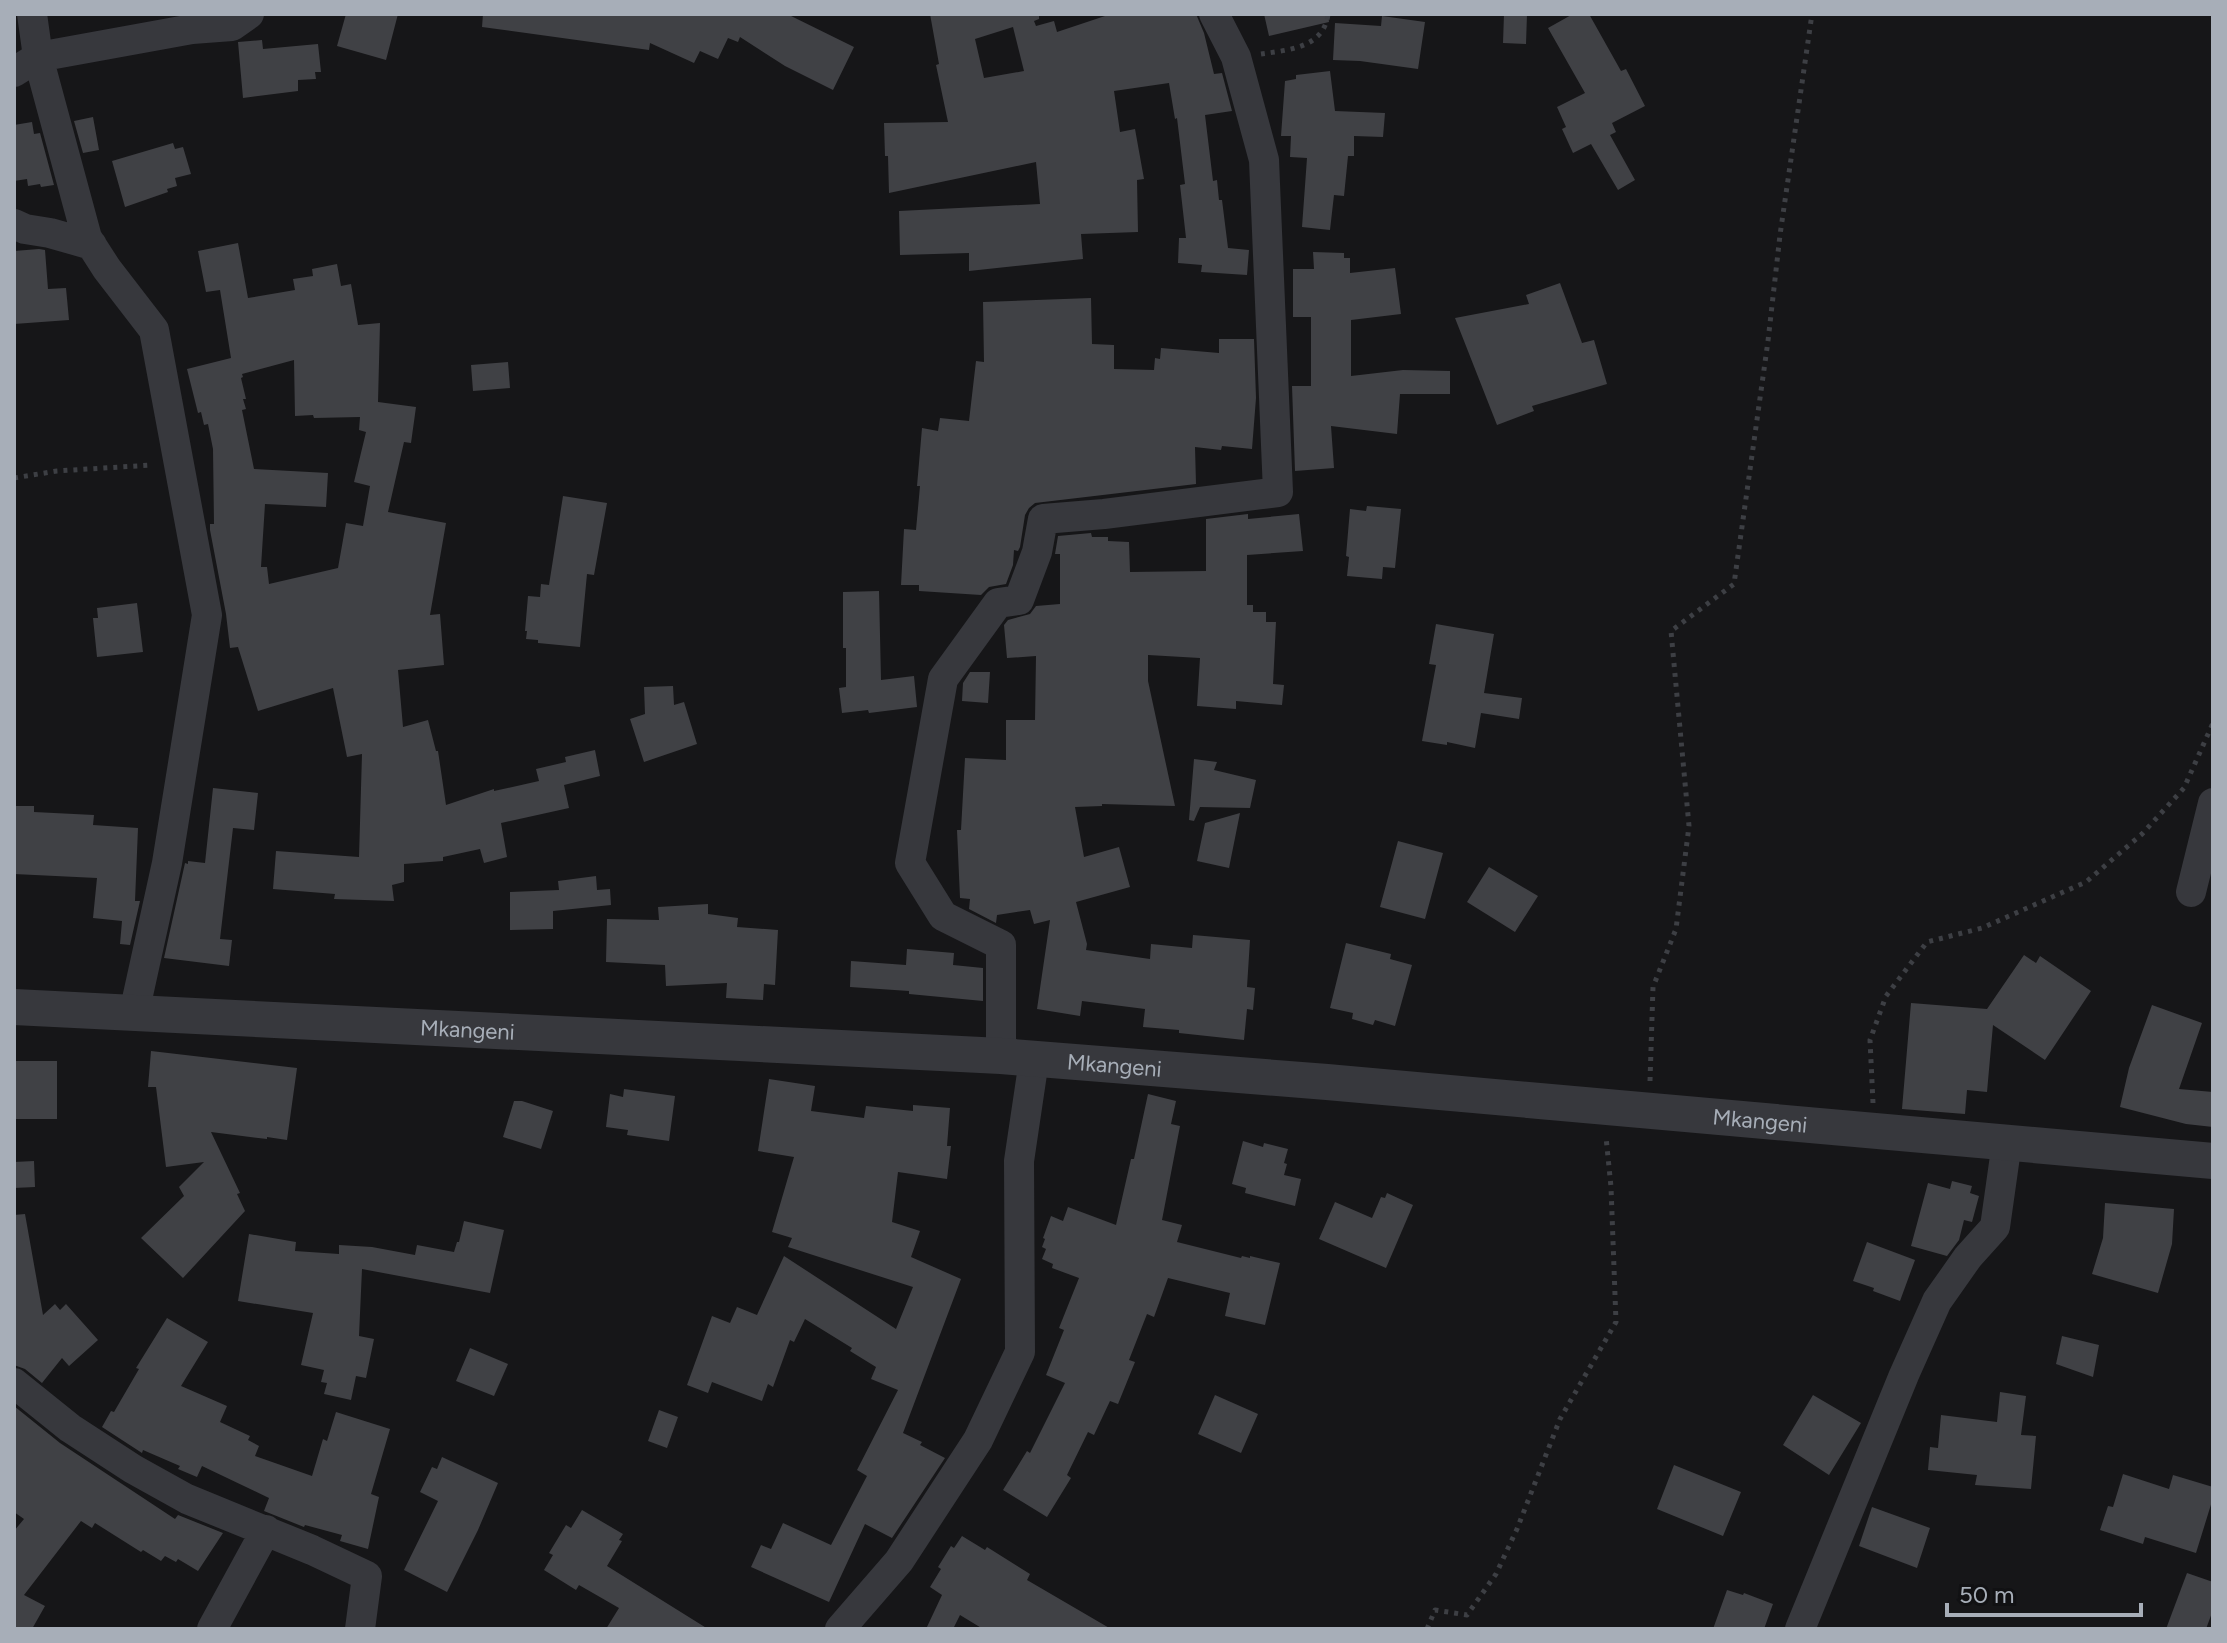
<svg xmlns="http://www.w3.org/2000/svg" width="2227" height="1643" font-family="Figtree,sans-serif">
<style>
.building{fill:#404145;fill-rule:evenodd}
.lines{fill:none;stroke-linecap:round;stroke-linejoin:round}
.path{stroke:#3d3f44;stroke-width:5;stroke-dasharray:4 6;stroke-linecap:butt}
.minor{stroke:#37383d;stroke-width:30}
.tertiary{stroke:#37383d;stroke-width:36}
.labels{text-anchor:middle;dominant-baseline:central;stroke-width:8;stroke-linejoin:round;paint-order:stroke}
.street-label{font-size:22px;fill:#a7aeb8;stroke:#111113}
</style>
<rect width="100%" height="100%" fill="#161618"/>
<path class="building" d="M346,14H398L386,60L337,46Z
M483,14H787L854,47L833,90L785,66L740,37L738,42L728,38L718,59L700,51L694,63L650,43L649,50L482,27Z
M930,14H1039V19L1034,21L1036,26L1054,21L1057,32L1111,14H1196L1204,33L1214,74L1222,73L1232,111L1205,115L1213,181L1217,180L1219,200H1222L1228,248L1249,250L1247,275L1201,272L1202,265L1178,263L1179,238H1186L1180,185L1185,184L1177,118L1175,119L1169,83L1114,91L1120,132L1135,129L1144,179L1137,180L1138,232L1081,234L1083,259L969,271V253L900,255L899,211L1040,204L1036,162L889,193L888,156H885L884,123L948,122L936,65L939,64ZM1013,27L1024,71L984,78L975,39Z
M1264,14H1328L1329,22L1269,36Z
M1504,14H1527L1526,44L1503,43Z
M1573,14H1589L1621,71L1626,69L1645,106L1612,123L1616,132L1610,135L1635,180L1618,190L1591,144L1573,153L1562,129L1566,127L1557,107L1585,93L1548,28Z
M1382,16L1425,22L1418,69L1360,61L1333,60L1335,23L1381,26Z
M262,40L263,49L318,44L321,72H315L316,79L298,80V91L243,98L238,42Z
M1330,71L1335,111L1385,113L1383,137L1354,136V156H1348L1344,196L1334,195L1330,230L1302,227L1307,158L1290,157L1291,136H1281L1285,81L1296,79V75Z
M93,117L99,150L83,153L74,121Z
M32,122L34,134L40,133L54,185L41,187L40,184L28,186L27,179L14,181V125Z
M173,143L175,149L183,147L191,174L175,178L177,186L167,189L168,192L125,207L112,161Z
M238,243L248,298L295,290L293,279L313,276L312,269L337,264L341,286L351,284L358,325L380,323L378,402L416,407L411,443L404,442L388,512L446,523L430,615L440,614L444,665L398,670L403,727L428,720L436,751H438L446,805L494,789V791L539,781L536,769L566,762L565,757L595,750L600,776L564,785L569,808L501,823L507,857L484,863L480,849L443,857V861L404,864V882L392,885L394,901L334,899L335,894L273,889L276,851L359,857L362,754L347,757L333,688L258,711L238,647L230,648L226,614L210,530V524H214L213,449L208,424L204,425L201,412L198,413L187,369L231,358L220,290L206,292L198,251ZM294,360L295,416L313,415L314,418L360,417L359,430L366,432L354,482L370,486L363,526L346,523L338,568L269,584L267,567H261L265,504L326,507L328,473L254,469L242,410L246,409L243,399H246L241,378L243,377L242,374Z
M39,249L45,250L48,289L66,288L69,320L14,324V251Z
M1313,252L1344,253V258H1350V273L1395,268L1401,314L1351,320V376L1403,370L1450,371V394H1400L1397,434L1331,426L1334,468L1295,471L1292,386H1311V317H1293V269H1314Z
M1560,283L1582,343L1594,340L1607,384L1532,406L1534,411L1497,425L1455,318L1529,304L1526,295Z
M1091,298L1092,344L1114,345V369L1154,370L1155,358L1160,359L1161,348L1219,353V339H1254L1256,398L1252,449L1222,446L1221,450L1195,447L1196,484L1035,503L1029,508L1025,515L1020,547L1018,551L1014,550L1013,565L1006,584L989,587L981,595L919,591V585H901L904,529L916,530L920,486H917L922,428L938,431L940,418L969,421L976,361L984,362L983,302Z
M508,362L510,388L473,391L471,365Z
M563,496L607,503L594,575L587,574L580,647L538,643V640L526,639L527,631H525L528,596L540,597L541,584L549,585Z
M1367,506L1401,509L1395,568L1383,567L1382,579L1347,576L1349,557L1346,556L1350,509L1366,511Z
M1248,514V519L1299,514L1303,551L1247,555V605H1253V612H1266V622H1276L1273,684L1284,685L1282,705L1236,701V709L1197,706L1200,658L1148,655V681L1175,806L1102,804V806L1075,807L1084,857L1119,847L1130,887L1076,902L1087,944L1086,950L1150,959L1151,944L1192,948L1193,935L1250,940L1247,987L1255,988L1253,1010L1247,1009L1244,1040L1179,1033V1030L1143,1027L1145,1009L1082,1001L1080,1016L1037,1009L1050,920L1034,924L1030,910L997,915L996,923L969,909L970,899L960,898L957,830H961L965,758L1006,760V720H1035L1036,656L1007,658L1004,625L1008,620L1030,614L1036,606L1060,604V554H1055L1058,536L1091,533L1092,537H1108V541L1129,542L1130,572L1206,571V519Z
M879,591L881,680L914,676L917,707L869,713L868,710L842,713L839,688L846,687V648H843V592Z
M137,603L143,652L97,657L93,618H98L97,608Z
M1436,624L1494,634L1484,693L1522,698L1519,719L1481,713L1475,748L1447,742V745L1422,741L1436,665L1429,664Z
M970,672H990L988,703L962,701L963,683Z
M673,686L674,705L684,702L697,744L644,762L630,719L645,714L644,687Z
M1194,759L1217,762L1214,770L1256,780L1250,808L1200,807L1194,821L1189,820Z
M213,788L258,793L254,830L233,828L220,939L232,940L229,966L164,958L185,863L188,864V861L205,863Z
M14,806H34V812L94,815L93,825L138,828L135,901H140L130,945L120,944L122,921L93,918L97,878L14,874Z
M1240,813L1229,868L1197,861L1205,823Z
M1398,841L1443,853L1425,919L1380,907Z
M1489,867L1538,896L1515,932L1467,902Z
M596,876L597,890L610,889L611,905L553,911V929L510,930V892L559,890L558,881Z
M708,904V914L738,918L737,927L778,930L775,985L764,984L763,1000L726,998L727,983L666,986L665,965L606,962L607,919L659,920L658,907Z
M1346,943L1391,954L1390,959L1412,965L1395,1026L1375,1020L1373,1025L1352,1019L1353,1013L1330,1008Z
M907,949L954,953L953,965L983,968V1001L909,994V991L850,987L851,961L906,965Z
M2024,955L2036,963L2040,956L2091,991L2045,1060L1993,1025L1987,1092L1967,1090L1965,1114L1902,1109L1911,1003L1987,1009Z
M2152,1005L2202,1023L2179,1089L2213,1092V1127L2186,1124L2120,1107L2129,1068Z
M151,1051L297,1068L287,1140L267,1137V1139L211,1132L240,1193L237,1194L245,1211L183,1278L141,1238L184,1196L179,1187L204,1162L166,1167L156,1087H148Z
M14,1061H57V1119H14Z
M769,1079L815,1086L811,1111L864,1118L866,1106L913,1111V1105L950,1108L947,1146H951L947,1179L898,1172L892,1222L920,1231L911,1257L961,1279L903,1433L922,1442L920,1445L945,1458L892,1538L865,1524L829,1602L751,1567L761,1545L771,1549L783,1523L831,1545L867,1476L857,1470L898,1390L871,1379L876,1367L850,1351L852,1348L805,1319L794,1342L790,1340L773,1387L768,1384L762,1401L712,1382L708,1393L687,1385L712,1316L730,1323L737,1307L757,1315L784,1256L896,1329L913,1287L788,1247L792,1238L772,1232L794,1157L758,1151Z
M624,1089L675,1096L669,1141L627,1135L628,1130L606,1127L610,1094L623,1097Z
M1148,1094L1176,1101L1171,1124L1180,1126L1162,1220L1182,1225L1177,1242L1241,1258L1242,1256L1250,1258V1256L1280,1263L1265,1325L1225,1316L1230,1293L1168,1278L1154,1317L1147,1314L1129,1360L1135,1362L1118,1404L1110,1401L1094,1435L1088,1432L1067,1475L1071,1478L1047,1517L1003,1490L1027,1451L1030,1453L1065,1383L1046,1375L1064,1330L1059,1328L1079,1278L1052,1268L1053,1264L1042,1259L1046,1249L1042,1247L1045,1239L1043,1238L1051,1216L1063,1221L1068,1207L1116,1225L1131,1159H1134Z
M514,1101H522L553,1111L541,1149L503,1137Z
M1243,1141L1263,1147L1264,1143L1288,1149L1284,1163L1287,1164L1284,1175L1301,1179L1295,1206L1245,1193L1246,1188L1232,1184Z
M34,1161L35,1187L14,1188V1162Z
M1952,1181L1972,1186L1970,1193L1979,1196L1972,1222L1964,1220L1959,1240L1947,1256L1911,1246L1928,1183L1950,1189Z
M1387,1193L1413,1205L1386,1268L1319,1239L1335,1202L1372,1218L1381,1197L1385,1198Z
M2105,1203L2174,1209L2172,1244L2158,1293L2092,1274L2103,1238Z
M25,1214L43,1315L55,1304L60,1310L66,1304L98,1340L69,1366L62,1358L42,1383L25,1369L14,1365V1215Z
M464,1221L504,1230L490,1293L362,1269L359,1336L374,1339L366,1378L356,1376L351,1400L324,1394L327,1383L321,1382L324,1370L301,1365L313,1313L238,1301L249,1234L296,1242L295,1251L339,1254V1245L372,1247L415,1255L417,1245L454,1252L457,1242H459Z
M1867,1242L1915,1260L1900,1301L1873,1291L1874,1288L1853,1281Z
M167,1318L208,1342L181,1386L227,1406L220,1422L250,1436L248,1440L259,1446L255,1456L312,1476L323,1439L327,1441L336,1412L390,1429L371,1494L379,1497L368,1549L340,1541L342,1535L305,1525L304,1527L264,1511L269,1498L202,1466L197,1477L178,1469L180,1466L143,1450L142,1453L102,1427L111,1411L114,1412L139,1369L136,1368Z
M2062,1336L2099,1345L2093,1377L2056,1364Z
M470,1348L508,1364L494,1396L456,1381Z
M2000,1392L2026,1396L2021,1435L2036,1436L2031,1489L1975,1485L1977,1475L1928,1470L1930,1447L1938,1448L1941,1415L1997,1422Z
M1215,1395L1258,1414L1241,1453L1198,1434Z
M1813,1395L1861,1423L1829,1475L1783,1445Z
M14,1406L60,1443L175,1519L178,1515L223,1533L198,1571L178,1559L176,1562L165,1556L161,1561L143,1550L141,1552L95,1523L92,1528L81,1521L24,1595L45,1606L32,1629H14V1531L24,1519L14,1512Z
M659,1410L678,1417L667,1448L648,1441Z
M442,1457L498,1483L478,1530L447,1592L404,1570L438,1501L420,1492L432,1467L437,1469Z
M1674,1465L1741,1492L1723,1536L1657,1509Z
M2123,1474L2169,1489L2173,1475L2213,1487V1498L2196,1553L2145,1537L2143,1544L2100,1530L2108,1506L2113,1507Z
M1872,1507L1930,1528L1917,1568L1859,1546Z
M582,1510L623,1534L619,1540L622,1541L607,1566L708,1629H606L619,1608L579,1585L576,1590L544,1570L553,1555L549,1553L566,1525L571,1528Z
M962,1536L985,1550L987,1547L1030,1574L1027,1580L1111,1629H983L960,1615L953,1629H926L942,1595L930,1587L941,1569L938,1567L951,1546L954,1548Z
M2187,1573L2213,1582V1610L2206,1629H2166Z
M1727,1590L1743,1595L1744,1593L1773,1604L1764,1629H1713Z"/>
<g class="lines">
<path class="path" d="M1261,54C1288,50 1324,48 1328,14
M14,478L57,471L153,465
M1650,1081L1653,987L1676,929L1689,826L1671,631L1734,584L1768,341L1780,235L1812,14
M1873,1103L1870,1040L1886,996L1927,942L1982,928L2086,882L2142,834L2184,788L2213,723
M1427,1629L1435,1610L1467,1615L1496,1574L1517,1529L1560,1419L1616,1322L1611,1187L1606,1137"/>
<path class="minor" d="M32,14L38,57L87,238L107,269L154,330L207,615L167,863L134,1013
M14,72L38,57L192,29L232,26L249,14
M14,224L25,229L50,233L92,245
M2191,892L2213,803
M1001,1056V945L943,916L910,863L943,679L998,603L1019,600L1037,552L1043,519L1104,514L1278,492L1264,160L1236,57L1214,14
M14,1383L70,1428L133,1469L187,1499L312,1550L367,1576L360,1629
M212,1629L266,1530
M840,1629L899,1561L978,1440L1020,1352L1019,1161L1034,1060
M1800,1629L1904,1375L1937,1301L1968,1257L1995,1227L2007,1142"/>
<path class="tertiary" id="s1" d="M14,1007L1001,1056L1327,1082L2213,1161"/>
</g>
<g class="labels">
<g class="street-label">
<text stroke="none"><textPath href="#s1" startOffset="454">Mkangeni</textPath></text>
<text stroke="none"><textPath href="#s1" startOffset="1102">Mkangeni</textPath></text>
<text stroke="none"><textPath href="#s1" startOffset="1750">Mkangeni</textPath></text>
</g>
</g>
<rect width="2227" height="1643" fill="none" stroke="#a7aeb8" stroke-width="32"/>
<path d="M1947 1603v12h194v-12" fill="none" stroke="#a7aeb8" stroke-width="4"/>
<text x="1959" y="1603" font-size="24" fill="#a7aeb8" stroke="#111113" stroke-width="6" paint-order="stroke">50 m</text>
</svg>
